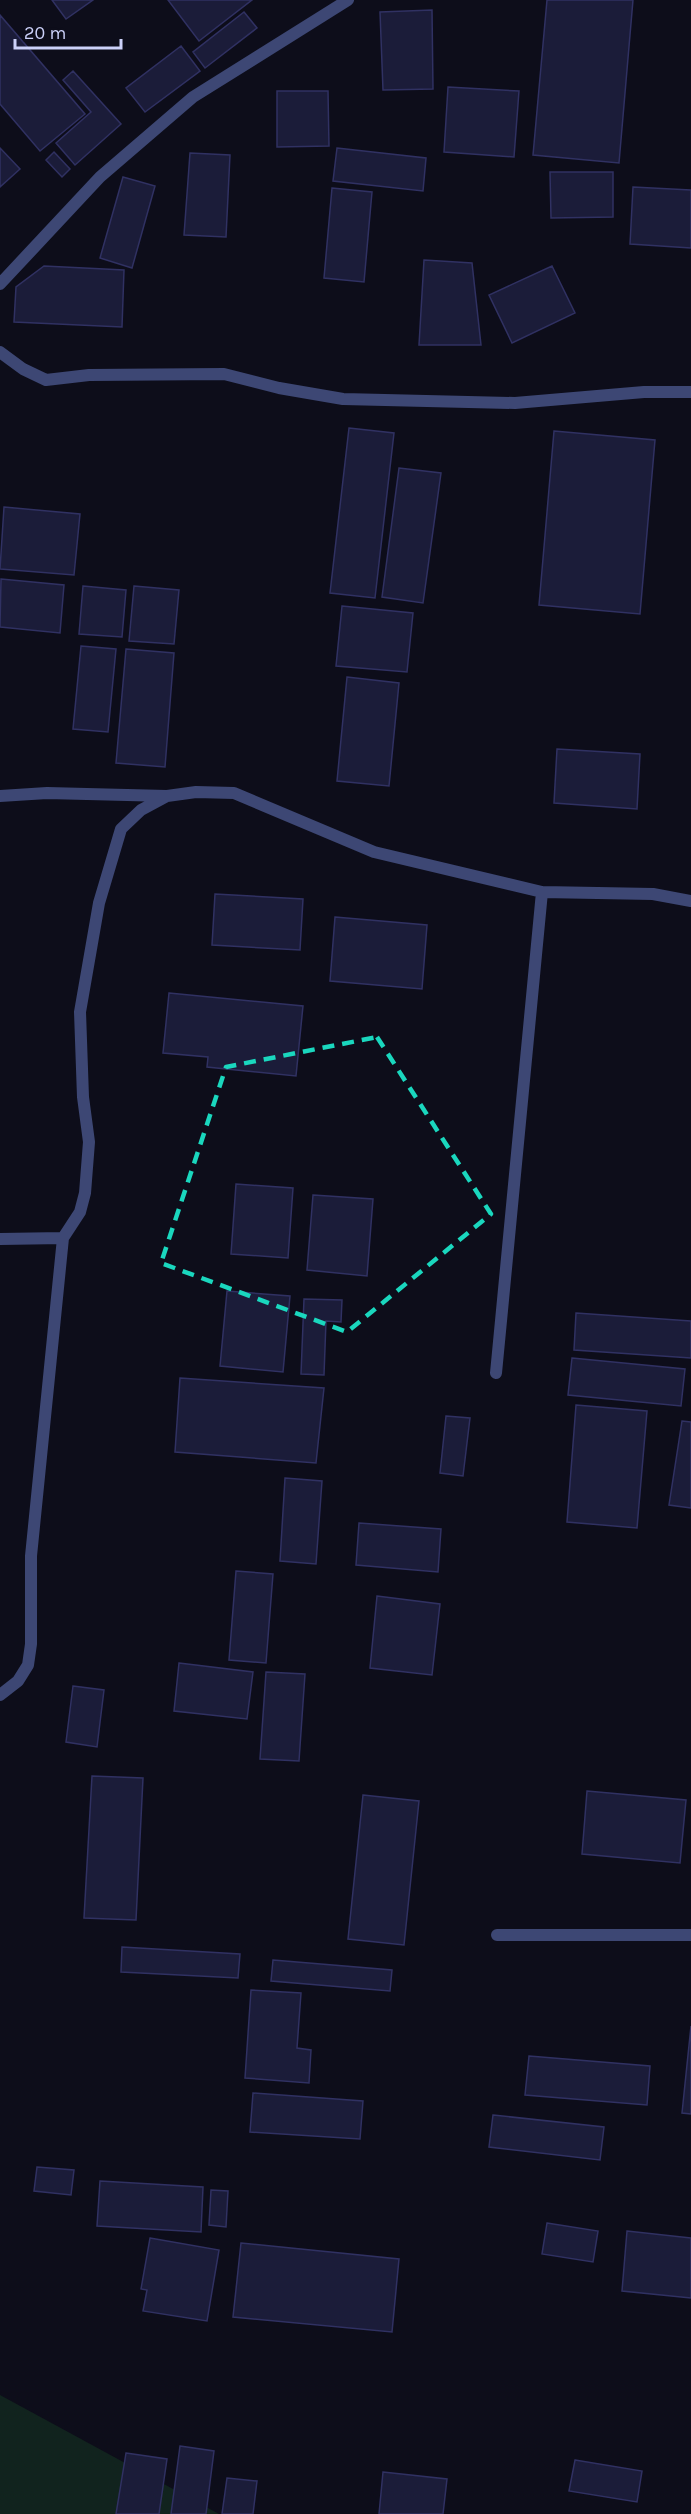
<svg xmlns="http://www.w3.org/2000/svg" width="691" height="2514" font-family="Karla,sans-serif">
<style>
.green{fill:#11231e}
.building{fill:#1b1c39;stroke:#303162;stroke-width:1.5}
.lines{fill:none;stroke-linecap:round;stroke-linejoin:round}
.minor{stroke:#3d4774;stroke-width:12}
.marked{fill:none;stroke:#1ad7be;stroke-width:4.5;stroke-dasharray:12 8;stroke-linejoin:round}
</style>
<rect width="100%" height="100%" fill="#0d0d1a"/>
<path class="green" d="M0,2395L219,2514H0Z"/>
<path class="building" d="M52,0H93L66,19Z
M168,0H252L199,41Z
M547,0H633L619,163L533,155Z
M432,10L433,89L383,90L380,12Z
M244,12L257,28L205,68L193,52Z
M0,15L85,114L40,151L0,104Z
M181,46L200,71L145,112L126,88Z
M73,71L121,124L75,165L56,143L91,112L63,80Z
M448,87L519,91L514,157L444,152Z
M277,91H328L329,146L277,147Z
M0,148L20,169L0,187Z
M337,148L426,158L423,191L333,181Z
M54,152L70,169L62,177L46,160Z
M190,153L230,155L226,237L184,235Z
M550,172H613V217L551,218Z
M123,177L155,186L132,268L100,258Z
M633,187L691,190V248L630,244Z
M332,188L372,192L364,282L324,278Z
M424,260L472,263L481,345H419Z
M44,266L124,270L122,327L14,322L16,287Z
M552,266L575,313L512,343L489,295Z
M349,428L394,433L375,598L330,593Z
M554,431L655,440L640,614L539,605Z
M399,468L441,473L423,603L382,597Z
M4,507L80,514L74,575L0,569Z
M1,579L64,585L60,633L0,627Z
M83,586L126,590L122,637L79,634Z
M134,586L179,590L174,644L129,641Z
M342,606L413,613L407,672L336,666Z
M81,646L116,649L108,732L73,729Z
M126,649L174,653L165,767L116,763Z
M347,677L399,683L389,786L337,781Z
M557,749L640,754L637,809L554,803Z
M215,894L303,899L300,950L212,945Z
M335,917L427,925L422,989L330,981Z
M169,993L303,1006L296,1076L207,1067L208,1057L163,1053Z
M236,1184L293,1188L288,1258L231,1254Z
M313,1195L373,1199L367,1276L307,1270Z
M227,1291L290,1296L283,1372L220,1366Z
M304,1299L342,1300L341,1322L326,1321L324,1375L301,1374Z
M576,1313L691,1321V1358L574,1350Z
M572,1358L685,1369L681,1406L568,1395Z
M180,1378L324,1388L316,1463L175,1452Z
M576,1405L647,1411L637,1528L567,1522Z
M446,1416L470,1418L463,1476L440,1473Z
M682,1421L691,1422V1508L669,1505Z
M285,1478L322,1481L316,1564L280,1561Z
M359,1523L441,1529L438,1572L356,1565Z
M236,1571L273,1574L266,1663L229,1660Z
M377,1596L440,1604L432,1675L370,1668Z
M179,1663L253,1672L247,1719L174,1711Z
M266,1672L305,1674L299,1761L260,1759Z
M73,1686L104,1690L97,1747L66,1742Z
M92,1776L143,1778L136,1920L84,1918Z
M587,1791L686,1800L680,1863L582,1854Z
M363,1795L419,1801L404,1945L348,1939Z
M122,1947L240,1954L238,1978L121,1972Z
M273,1960L392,1970L390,1991L271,1981Z
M251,1990L301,1993L297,2048L311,2050L309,2083L245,2078Z
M691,2026V2114L682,2113Z
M529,2056L650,2066L647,2105L525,2095Z
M253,2093L363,2101L360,2139L250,2132Z
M493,2115L604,2127L600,2160L489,2147Z
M37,2167L74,2170L71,2195L34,2191Z
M100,2181L203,2187L201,2232L97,2226Z
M211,2190L228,2191L226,2227L209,2225Z
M547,2223L598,2231L593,2262L542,2254Z
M627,2231L691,2238V2298L622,2291Z
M150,2238L219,2250L207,2321L143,2311L147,2290L141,2289Z
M241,2243L399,2259L392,2332L233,2317Z
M180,2446L214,2451L206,2514H171Z
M126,2453L167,2459L159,2514H116Z
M575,2460L642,2471L637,2502L569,2491Z
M383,2472L447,2479L443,2514H379Z
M227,2478L257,2481L253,2514H222Z"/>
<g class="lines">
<path class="minor" d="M0,284L100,177L193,97L348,0
M0,352L23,369L46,380L89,375L224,374L279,388L343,399L515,403L644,392H691
M0,796L47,793L167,796L196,792L234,793L374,852L542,892L653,894L691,901
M0,1239L63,1238
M496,1373L542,892
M0,1695L18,1681L28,1665L31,1644V1556L63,1238L80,1212L85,1193L89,1142L83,1097L80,1012L99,903L121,829L141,810L167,796
M497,1935H691"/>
</g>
<path class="marked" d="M377,1037L491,1214L347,1332L161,1263L226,1067Z"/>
<path d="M15 39v9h106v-9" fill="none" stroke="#ccd1f9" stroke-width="3"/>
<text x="24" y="39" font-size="18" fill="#ccd1f9" stroke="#0d0d1a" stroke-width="4.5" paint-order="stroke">20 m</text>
</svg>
